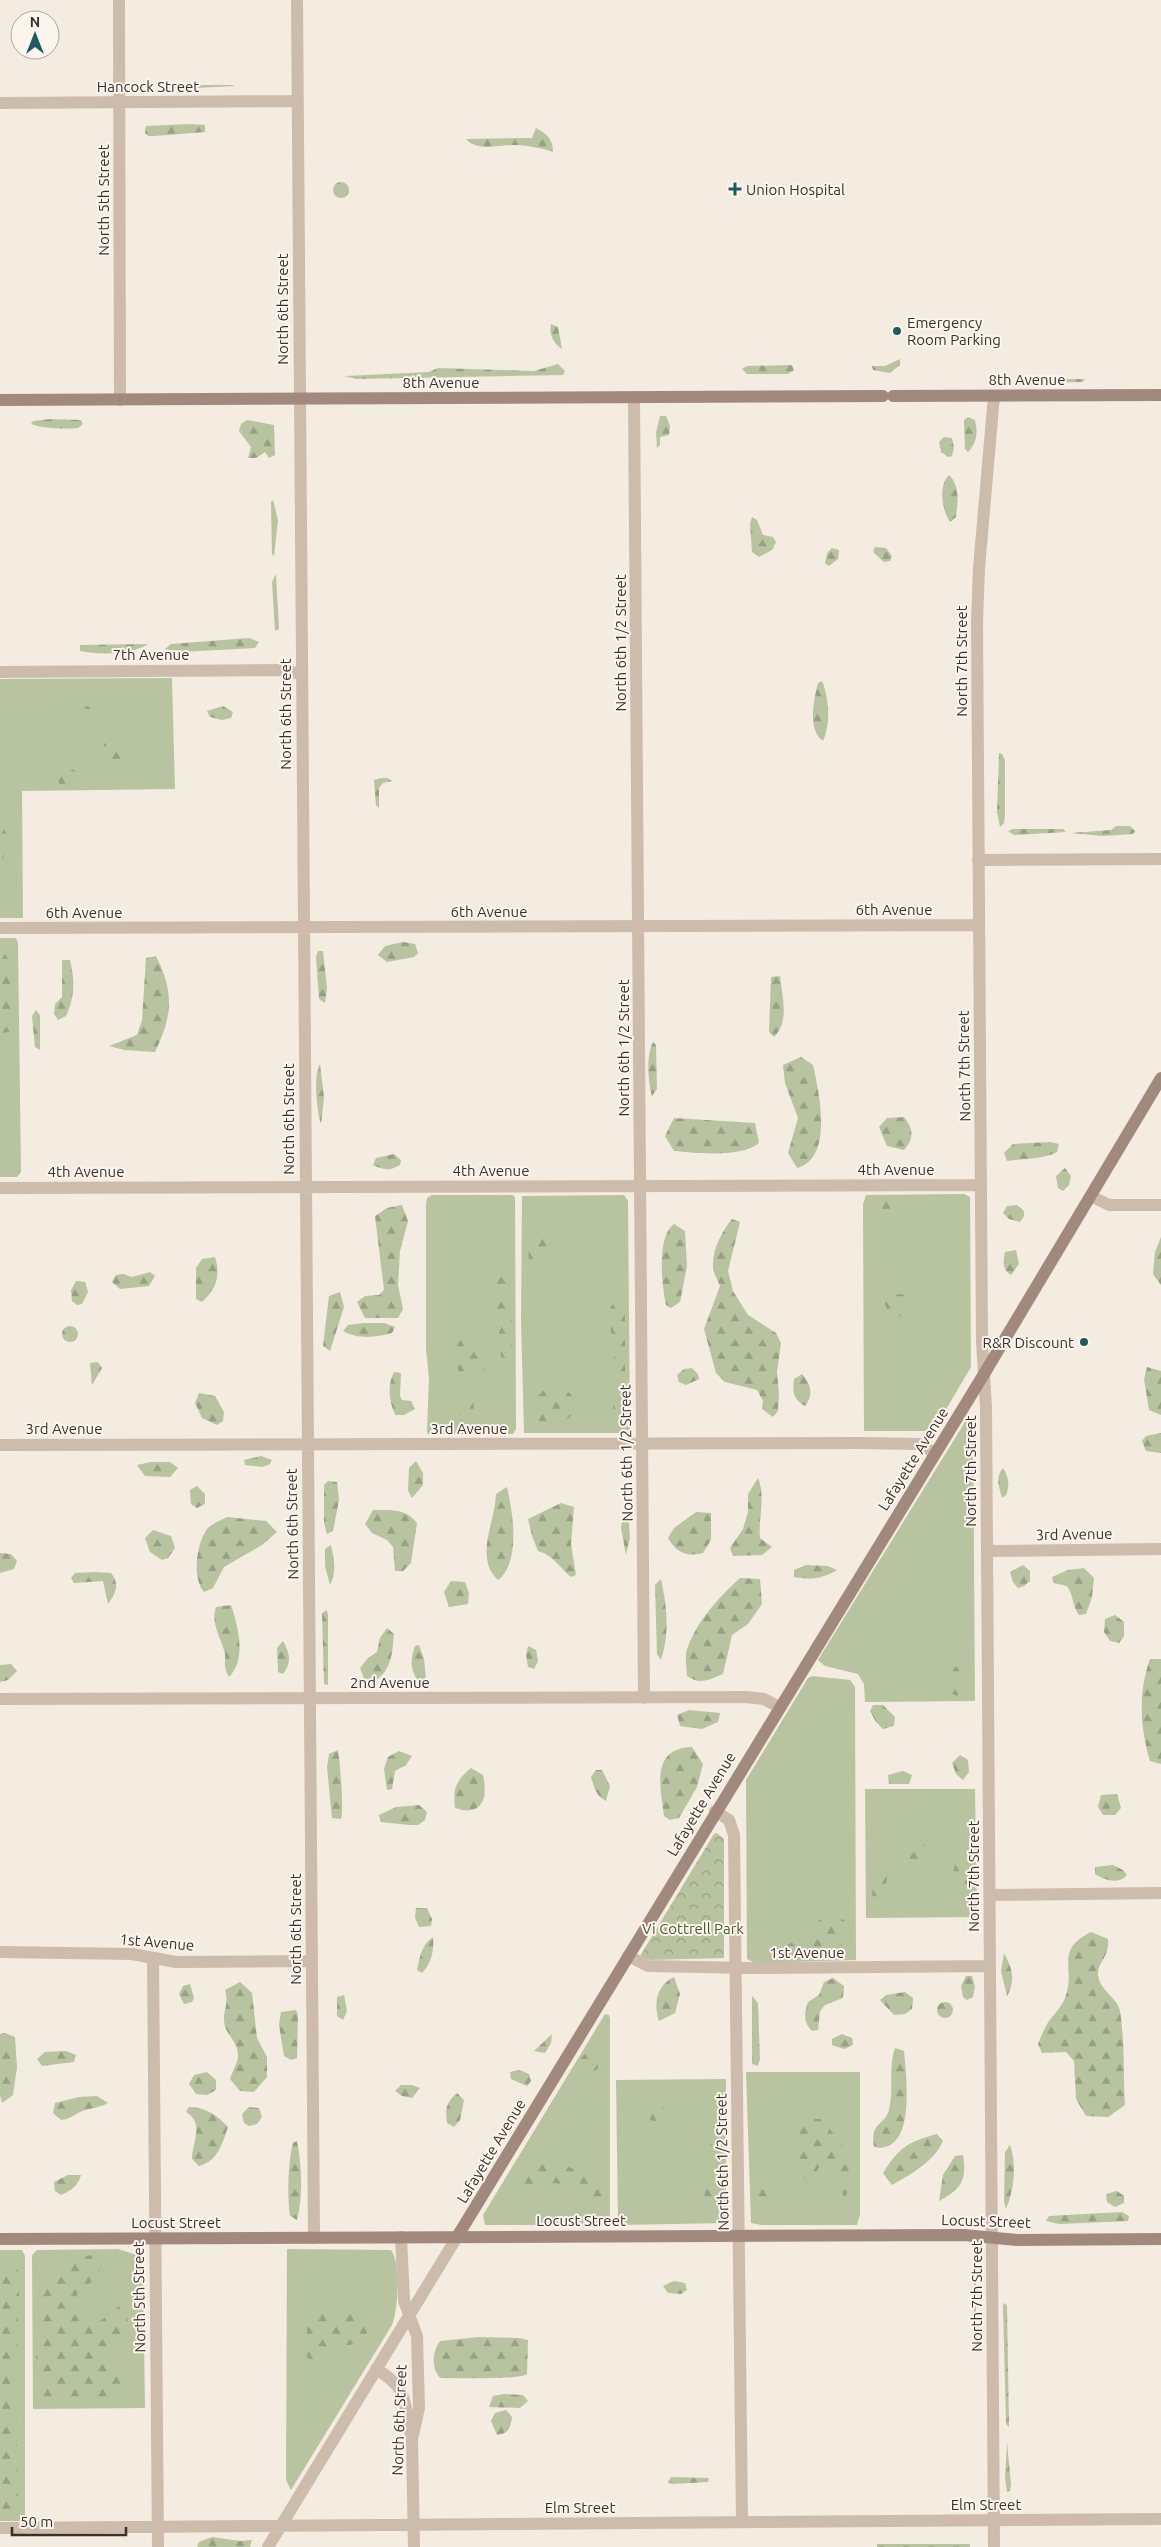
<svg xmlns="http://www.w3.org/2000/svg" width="1161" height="2547" font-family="Ubuntu,sans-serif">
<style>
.grass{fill:#b8c4a0}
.forest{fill:url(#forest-firs)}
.park{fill:url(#park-crowns)}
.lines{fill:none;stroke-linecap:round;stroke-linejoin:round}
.street{stroke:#cdbbac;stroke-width:12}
.secondary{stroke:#a18a7d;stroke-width:12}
.poi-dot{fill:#1f5a5e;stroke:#fbf5ee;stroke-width:2}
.labels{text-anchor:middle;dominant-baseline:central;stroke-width:4;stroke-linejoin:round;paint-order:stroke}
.street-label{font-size:15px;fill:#3b302b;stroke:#fbf5ee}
.poi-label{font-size:15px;fill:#3b302b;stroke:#fbf5ee;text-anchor:start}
.park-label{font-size:15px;fill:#4a5a2e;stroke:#fbf5ee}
</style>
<defs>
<pattern id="forest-firs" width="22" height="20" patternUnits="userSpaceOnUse" patternTransform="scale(1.25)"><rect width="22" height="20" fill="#b8c4a0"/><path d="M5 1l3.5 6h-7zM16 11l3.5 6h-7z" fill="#97a083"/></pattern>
<pattern id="park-crowns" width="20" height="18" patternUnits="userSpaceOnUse" patternTransform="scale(1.25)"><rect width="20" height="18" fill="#b8c4a0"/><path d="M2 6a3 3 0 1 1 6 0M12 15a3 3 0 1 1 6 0" fill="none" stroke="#97a083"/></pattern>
</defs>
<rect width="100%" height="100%" fill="#f4ebe1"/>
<path class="grass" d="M172,678L175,789L22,791L23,918H0V679Z
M0,938H16L18,943L21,1172L17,1177H0Z
M432,1195H513L515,1198L516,1429L513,1434H428L427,1431L429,1378L426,1349V1205L427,1198Z
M624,1195L628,1201L630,1430L623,1433H524L521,1322L522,1196Z
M866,1195L964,1194L970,1197L971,1367L935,1428L928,1431H864L863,1204Z
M971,1421L973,1423L975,1701L865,1702L864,1684L858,1674L825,1666L818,1660L965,1422Z
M812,1676L850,1680L855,1687L856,1960L755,1963L747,1959L746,1780L808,1678Z
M865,1789H975L977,1917L866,1918Z
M605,2014L609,2015L610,2019V2221L608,2225H485L483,2215Z
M746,2072H860V2214L857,2225H761L751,2223Z
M726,2079V2223L621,2225L618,2220L616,2080Z
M118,2249L137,2255L143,2265L145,2408L33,2409L32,2255L37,2250Z
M287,2249L391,2250C401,2262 398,2311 392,2325L291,2490L286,2480Z
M0,2250H22L25,2256V2517L23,2521H0Z"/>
<path class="forest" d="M171,85H232L235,86L177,89L171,88Z
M191,124L205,125V132L154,136H148L145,133L146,126Z
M536,128C547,134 553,139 553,152C542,148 530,146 518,145C500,144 479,153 466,139L532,138Z
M333 190a8 8 0 1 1 16 0a8 8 0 1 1-16 0Z
M551,324L558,327L562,349C553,343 549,334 551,324Z
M900,359V365L890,373L873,370L872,366H885Z
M558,364L565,371L563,375L356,379L345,376L429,372L438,368L534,371Z
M792,365L794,370L788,374H747L742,369L747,366Z
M1027,379H1085L1082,382L1020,383Z
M660,416H666L670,426L669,435L660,437V445L657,448L656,432Z
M968,417L975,420C978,432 977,443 968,452L965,449L964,420Z
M51,419L81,420L83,424L78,428C62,429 46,429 31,424L33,421Z
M247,420L274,425L275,455L269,458L265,452L256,458H248L251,447L239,431L241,424Z
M944,437L952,438L954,448L952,456L948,457L941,452L939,442Z
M949,475C960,485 958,503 956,517L950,522C942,510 938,486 949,475Z
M273,500L278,520L274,556L272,554L271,502Z
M752,517L757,520L763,535L773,537L776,542L772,550L759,557L752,552L750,523Z
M875,547L886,548L892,556L890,561L884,562L873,552Z
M832,548L839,550L838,559L829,566L825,563L827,553Z
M276,574L279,629L275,631L272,582Z
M249,638L259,642L255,648L180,652L165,649L171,644Z
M148,644C132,655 99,655 80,651V645Z
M822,681C829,698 831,723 823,741C807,730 814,699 818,683Z
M88,706L95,713V720L87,722L78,719L77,709Z
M223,706L233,712L231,718L222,720L210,717L207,711Z
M111,735L120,736L126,751L123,765L115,768L104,762V744Z
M999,753L1002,754L1005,760V814L1004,823L1000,827L997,812Z
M68,768L76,771L78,780L70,786L59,784L58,772Z
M381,778H387L392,781L383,783L379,788V808L376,805L374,780Z
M2,820L8,841L0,872V821Z
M1116,826H1130L1135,831L1133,834L1103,836L1071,833L1111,830Z
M1013,829H1063L1066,832L1014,835L1008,831Z
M403,942L415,944L418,953L414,957L387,962L378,955L385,946Z
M0,949H2L11,964L12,1003L11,1032L0,1033Z
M318,951H323L327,988L325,1003L319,999L316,957Z
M156,956C174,992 173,1015 155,1052L124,1050L109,1046L137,1035L142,1020L146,958Z
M62,960H70C75,981 75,996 66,1016L58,1020L54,1014L55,1004L62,997Z
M780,976C782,997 790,1021 774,1037L769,1032L771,977Z
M36,1010L40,1015V1050L35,1047L32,1016Z
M653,1042L656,1045L657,1089L652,1096C648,1082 646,1056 653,1042Z
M801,1057L813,1065C819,1092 834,1158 797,1168L788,1153L798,1118L785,1083L783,1065Z
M320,1064L324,1098L321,1124C317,1113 313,1074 320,1064Z
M904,1117C914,1130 914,1138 904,1150L887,1146L879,1127L887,1118Z
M674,1118L755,1123L759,1143C741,1158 697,1153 674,1151L665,1136Z
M1050,1142L1059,1144L1057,1152C1042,1160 1025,1158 1007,1161L1004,1153L1013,1144Z
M394,1154L401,1160L400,1165C390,1171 383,1170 373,1165L376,1158Z
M1065,1168L1071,1176L1069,1185L1063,1191L1058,1188L1056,1176Z
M873 1206a9 9 0 1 1 18 0a9 9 0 1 1-18 0Z
M402,1205L408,1221L400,1251L398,1285L403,1309L398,1318H365L357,1302L365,1296L379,1295L384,1290L375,1216L387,1208Z
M1017,1205L1024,1211V1216L1020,1222L1009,1219L1003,1213L1007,1206Z
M732,1219L740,1222L728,1271L733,1291L748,1315L776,1333L781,1343L777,1372L779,1393L778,1411L773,1417L762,1409L763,1401L757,1390L725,1382L716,1373L704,1329L720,1286C718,1280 713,1273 713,1267C712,1250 722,1231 732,1219Z
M674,1224L685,1231L687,1266L680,1302L671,1308L666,1305C662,1285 656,1237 674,1224Z
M545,1237L548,1251L546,1261L534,1265L529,1259L528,1248L532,1239Z
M1161,1237V1285L1153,1274L1155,1252Z
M1016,1250L1019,1264L1011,1275C1002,1270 1003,1261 1005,1252Z
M215,1257C221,1276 216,1289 202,1302L196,1299V1268L202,1259Z
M150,1272L155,1276L149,1286L120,1289L112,1282L116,1275L123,1274L132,1277Z
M496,1274L506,1279C511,1299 517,1341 508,1359L501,1357L499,1332L501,1328L489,1280Z
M76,1281L85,1282L88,1292L82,1304L77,1305L72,1301L71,1290Z
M340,1292L344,1307L330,1351L323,1346L329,1296Z
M904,1294L909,1305L905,1313L897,1318L891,1316L884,1303L891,1295Z
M617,1302L622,1304L625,1312V1423L621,1426L614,1425C609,1414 616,1401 616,1388C617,1360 608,1334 611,1306Z
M364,1323H384L395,1327L392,1333C377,1337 358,1340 343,1331L348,1325Z
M62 1334a8 8 0 1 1 16 0a8 8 0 1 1-16 0Z
M463,1336L479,1339L489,1353L485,1370L472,1378L461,1375L458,1370L455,1348Z
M98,1362L102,1368L92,1385L90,1363Z
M1147,1367L1161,1371V1415L1149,1410L1144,1379Z
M692,1368L698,1374L699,1379L686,1385L679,1382L677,1375L684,1369Z
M394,1372L401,1373L400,1396L402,1400L411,1401L415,1409L404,1415H395C389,1400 387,1386 394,1372Z
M802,1374C811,1385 814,1394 805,1406C794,1400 792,1392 794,1379Z
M563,1386L574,1398C574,1419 569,1420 551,1427L541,1423L533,1415L535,1399L547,1387Z
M199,1393L215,1396L224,1412L223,1421L217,1425L202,1418L195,1403Z
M454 1406a10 10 0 1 1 20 0a10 10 0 1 1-20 0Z
M1161,1433V1453L1146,1451L1142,1441L1146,1436Z
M261,1456L272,1460L270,1464L262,1467L245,1465L244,1460Z
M416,1461L423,1473V1485L412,1498L408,1491L409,1468Z
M151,1462H170L178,1468L170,1477L145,1476L137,1465Z
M1003,1468C1009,1478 1010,1485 1006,1495L1002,1498C999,1487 995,1477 1003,1468Z
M758,1478C766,1497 758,1518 760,1538L772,1547L762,1555L733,1556L730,1548L743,1529L748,1512V1494Z
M328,1481L337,1482L339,1500L333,1531L327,1534L324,1523V1485Z
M197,1486L205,1494V1504L197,1508L191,1504L190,1490Z
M507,1487C513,1513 521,1562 498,1580C474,1556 495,1524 496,1494Z
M561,1503L574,1507L571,1544L576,1575L571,1577C558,1566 554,1556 538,1551L532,1536L528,1519Z
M628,1509L630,1538L626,1555L621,1528L624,1512Z
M373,1510C390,1510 406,1508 417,1523L411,1563L403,1571H395L393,1547L387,1540L372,1533L365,1524Z
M696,1512L711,1513V1540L703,1553C686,1557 677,1553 668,1538L674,1528Z
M227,1517L266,1521L277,1532L262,1545L224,1567L213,1588L204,1592C192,1578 196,1545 207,1529C211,1524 221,1520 227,1517Z
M153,1530L171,1536L175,1548L168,1558L162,1560L150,1552L145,1538Z
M331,1545C334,1559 337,1572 330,1585L325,1566V1549Z
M0,1553L11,1554L17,1561L14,1569L0,1573Z
M806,1565L828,1566L837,1570C822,1579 811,1580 794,1577V1570Z
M1023,1565L1030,1571V1581L1024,1586L1018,1588L1013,1582L1010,1572Z
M1084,1568L1094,1578L1092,1597L1086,1614L1079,1615C1072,1606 1074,1596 1067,1586L1054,1583L1052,1577L1068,1570Z
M95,1572L111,1573C120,1584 116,1593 108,1604L103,1581L74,1583L71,1578L75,1573Z
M740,1578L760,1579L762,1604L748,1624L732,1635L723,1674C709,1680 700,1685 687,1676C687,1669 685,1660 686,1653C694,1624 719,1597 740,1578Z
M661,1579C667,1607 670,1632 661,1660L657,1654L655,1585Z
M451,1581L465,1582L469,1593L468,1604L449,1607L444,1592Z
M231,1605C238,1627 247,1658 229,1677C222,1665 227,1660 224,1650C219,1634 211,1623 216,1607Z
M327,1610L328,1616V1685L324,1684L322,1613Z
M1115,1615L1124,1622V1636L1119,1643L1110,1641L1104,1632L1105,1619Z
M387,1628L394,1634C392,1654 392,1669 375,1681L364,1678L360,1668L368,1658L377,1652L380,1638Z
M283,1641C290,1653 292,1663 283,1674L278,1672L277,1648Z
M419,1645L424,1659L426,1679L419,1682C410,1670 410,1661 415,1646Z
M528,1646L536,1650L538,1661L534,1669L528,1667L526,1655Z
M1150,1659H1161V1764L1150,1761C1140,1727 1138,1693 1150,1659Z
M11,1664L17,1671L8,1680L0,1682V1665Z
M956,1666L965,1673L964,1689L957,1696L951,1693L950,1674Z
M873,1705H883L895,1717L894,1726L883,1729L876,1722L870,1711Z
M689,1710L720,1713L718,1722L702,1729L680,1726L677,1715Z
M692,1747L703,1764L697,1787L679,1818L670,1820L664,1816C660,1786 651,1748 692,1747Z
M338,1750C340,1761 344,1810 341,1819L332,1818L327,1767L329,1754Z
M399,1751L412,1756L406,1765L395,1771L392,1789L387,1790L384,1769L388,1757Z
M960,1755L968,1760L969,1772L963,1780L956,1774L952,1763Z
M471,1768L483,1775C488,1798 483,1817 455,1808C453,1788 455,1782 471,1768Z
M596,1770H602L610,1786L606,1801C596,1796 594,1787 591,1777Z
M903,1771L912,1775L909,1784H889L888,1775Z
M1117,1794L1121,1808L1115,1815H1103L1098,1807L1101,1795Z
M419,1805L427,1812L425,1820L418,1825H409L381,1822L379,1815L396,1807Z
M914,1836L925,1840L923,1860L915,1875L907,1877L906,1847Z
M880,1859L888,1870L884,1898L878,1916L872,1913C872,1893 872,1877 880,1859Z
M955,1863L968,1867L973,1886L971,1898L960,1894L953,1876Z
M1113,1865L1123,1870L1127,1875C1119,1885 1104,1880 1095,1874V1867Z
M416,1908H427L432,1919L431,1926L419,1927L415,1918Z
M834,1913L845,1921L842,1946L829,1958L784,1957L772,1951L806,1937L818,1921Z
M1091,1932L1108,1939C1110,1957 1097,1962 1098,1975C1100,1991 1117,1997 1120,2011C1125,2042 1123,2075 1125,2105L1108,2117L1086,2116L1076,2099L1074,2061L1066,2052L1042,2053L1038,2044C1040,2038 1043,2032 1046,2026C1051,2016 1061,2009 1065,1998C1077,1968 1053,1951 1091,1932Z
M433,1937C434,1951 432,1962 422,1973L417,1970C420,1957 421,1945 433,1937Z
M1004,1953C1012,1967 1016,1981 1007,1996L1001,1971Z
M966,1976H972L975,1987L973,1997L967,2000L963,1997L961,1986Z
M674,1977L680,1994L675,2013L659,2021C653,2003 657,1985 674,1977Z
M833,1978L844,1986L843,1998L825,2005L820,2011L818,2030L812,2031C803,2021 804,2014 808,2002L819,1995L824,1982Z
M240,1982L252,1993L257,2038L267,2057V2077L254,2092L240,2091L230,2079C232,2072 238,2063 238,2056C239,2042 224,2034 224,2020C224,2006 229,2006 225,1990Z
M190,1984L194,1998L192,2002L184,2004L179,1994L183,1986Z
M905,1992L913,1998L912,2009L905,2014L894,2015L880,2000L886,1995Z
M344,1995L347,2011L343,2020L337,2016V1997Z
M752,1996L758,2003L760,2059L758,2066L752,2064Z
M937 2010a8 8 0 1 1 16 0a8 8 0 1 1-16 0Z
M296,2010L298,2015L297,2058L291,2060L284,2056L279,2025L281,2012Z
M5,2033L15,2037L17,2067L13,2095L2,2103L0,2095V2034Z
M552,2034L551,2043L545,2053L534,2051Z
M842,2034L852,2038L853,2045L844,2049L832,2045V2039Z
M895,2048L904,2051C906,2074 917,2156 874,2147C870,2121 884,2127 889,2110C894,2090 888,2068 895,2048Z
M66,2051L76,2055L74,2062L42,2066L37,2059L45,2052Z
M588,2051L597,2058L598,2069L589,2074L584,2068L581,2058Z
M520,2070L529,2074L531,2081L527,2086L511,2079L510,2072Z
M207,2072L216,2080V2090L207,2095L196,2094L189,2084L194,2075Z
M401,2085H412L420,2088L412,2098L402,2096L395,2091Z
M457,2093L464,2100L460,2120L454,2127L447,2123C445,2110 446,2102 457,2093Z
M97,2096L108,2103C99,2108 89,2108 80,2112C72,2116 70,2119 61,2120L53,2113L55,2103L79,2097Z
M653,2099L662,2102L664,2111L660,2122L650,2120L646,2108Z
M189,2107C206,2108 216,2114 228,2127C222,2144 218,2161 199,2166L192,2159C192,2142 205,2123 186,2112Z
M249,2107L259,2108L262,2117L257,2124L249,2126L244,2123L242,2114Z
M802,2119H821C839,2140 850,2149 849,2178C849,2186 849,2190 845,2197C831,2183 837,2176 822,2163L808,2184L802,2175L794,2135Z
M714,2127L719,2137L717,2147L711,2151L708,2133Z
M937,2134L943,2141C934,2162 911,2174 892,2185L883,2173C899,2148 907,2142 937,2134Z
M297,2141C302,2166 303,2196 297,2220L290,2216C287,2198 288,2161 293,2143Z
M1010,2145C1017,2164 1014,2190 1006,2209L1004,2202L1005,2152Z
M963,2155C967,2181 961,2189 939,2201L943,2175L955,2156Z
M553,2161C576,2168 599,2181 608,2205L604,2210L598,2207L583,2190L555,2183L532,2187L522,2182L520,2170L530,2162Z
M708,2172L716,2180L717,2202L713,2212C702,2201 702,2186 708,2172Z
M68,2175H81C78,2186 72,2190 61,2195L55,2191L54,2182Z
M758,2181L766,2186L767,2198L761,2206L755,2205L753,2189Z
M1117,2191L1124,2196V2203L1115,2207L1107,2202L1106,2194Z
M1122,2212L1129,2216L1128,2221L1059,2224L1046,2221L1049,2216Z
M93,2255L103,2260L97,2277L77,2294L74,2314C101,2335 103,2313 125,2303L130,2307L124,2339L118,2345L111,2360L127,2375L129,2380L126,2388L100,2403L46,2400C39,2389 33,2364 37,2351C39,2345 43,2341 45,2334C46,2325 40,2316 40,2307C38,2278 67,2258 93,2255Z
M974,2259L976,2261V2345L974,2341Z
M0,2263H10L18,2270L19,2294L16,2383L18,2510L0,2513Z
M674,2281L685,2283L687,2290L681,2294L668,2293L663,2286Z
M1005,2303L1007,2306L1009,2427L1006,2424L1003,2305Z
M314,2311L352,2314L368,2321L366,2343C353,2344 339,2345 326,2351C320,2354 317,2359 309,2361L307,2356V2321Z
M479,2337L519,2338L528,2340L527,2374C520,2380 454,2378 440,2378C431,2367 432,2352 440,2341Z
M504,2394L523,2395L528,2401L520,2408L489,2407L493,2396Z
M506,2410L512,2417C510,2429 509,2433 497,2435L491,2421L495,2413Z
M1007,2443L1011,2484L1010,2491L1007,2492L1005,2479Z
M671,2477L709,2478L708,2482L671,2484L668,2482Z
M212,2537L240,2541L252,2540L250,2547H197L199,2542Z"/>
<path class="park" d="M717,1833L724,1839V1958L650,1960L640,1956L714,1834Z
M877,2544H970V2547H877Z"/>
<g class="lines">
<path class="street" d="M119,0L120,400
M297,0L314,2238
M0,103L297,101
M634,397L644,1698
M0,672L284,670L301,674
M978,860L1161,859
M0,928L978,925
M0,1188L981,1185
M1091,1196L1109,1205H1161
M0,1445L860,1443L919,1444L935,1453
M987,1551L1161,1549
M0,1699L746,1697L764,1699L779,1707
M715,1811L729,1820L734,1835L742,2522
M990,1895L1161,1893
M0,1952L132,1954L176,1962L312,1961
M628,1956L648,1966L749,1968L990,1966
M153,1958L158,2547
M401,2237L404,2301L417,2336L419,2408L412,2439L414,2547
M376,2369C410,2389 403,2401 411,2436
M0,2528L1161,2519
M268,2547L457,2237
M994,2547L986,1407L982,1342L977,622L979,568L994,396"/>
<path class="secondary" d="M893,396L1161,395
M0,400L883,396
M457,2237L984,1374L1161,1078
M0,2239L964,2235L1017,2240L1161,2239"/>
</g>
<g class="poi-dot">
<path d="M732.5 181.5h5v5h5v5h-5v5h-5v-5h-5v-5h5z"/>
<circle cx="897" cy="331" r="5"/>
<circle cx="1084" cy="1342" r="5"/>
</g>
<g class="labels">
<g class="street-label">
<text x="148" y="86">Hancock Street</text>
<text transform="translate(103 200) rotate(-90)">North 5th Street</text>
<text transform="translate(282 309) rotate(-90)">North 6th Street</text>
<text x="1027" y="379">8th Avenue</text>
<text x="441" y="382">8th Avenue</text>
<text transform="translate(620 643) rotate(-90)">North 6th 1/2 Street</text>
<text x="151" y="654">7th Avenue</text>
<text transform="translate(961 661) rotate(-90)">North 7th Street</text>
<text transform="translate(285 714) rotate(-90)">North 6th Street</text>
<text x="894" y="909">6th Avenue</text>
<text x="489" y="911">6th Avenue</text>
<text x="84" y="912">6th Avenue</text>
<text transform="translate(623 1048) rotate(-90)">North 6th 1/2 Street</text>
<text transform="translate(964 1066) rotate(-91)">North 7th Street</text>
<text transform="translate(288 1119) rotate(-90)">North 6th Street</text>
<text x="896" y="1169">4th Avenue</text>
<text x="491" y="1170">4th Avenue</text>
<text x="86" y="1171">4th Avenue</text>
<text x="64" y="1428">3rd Avenue</text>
<text x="469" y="1428">3rd Avenue</text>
<text transform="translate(626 1453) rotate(-91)">North 6th 1/2 Street</text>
<text transform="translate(913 1459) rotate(-58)">Lafayette Avenue</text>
<text transform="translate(970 1471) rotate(-90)">North 7th Street</text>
<text transform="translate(292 1524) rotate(-91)">North 6th Street</text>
<text transform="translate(1074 1534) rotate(-1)">3rd Avenue</text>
<text x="390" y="1682">2nd Avenue</text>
<text transform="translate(701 1804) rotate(-59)">Lafayette Avenue</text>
<text transform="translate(973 1876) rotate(-90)">North 7th Street</text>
<text transform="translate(295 1929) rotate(-90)">North 6th Street</text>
<text transform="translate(157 1942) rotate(5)">1st Avenue</text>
<text x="807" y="1952">1st Avenue</text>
<text transform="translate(491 2151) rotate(-59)">Lafayette Avenue</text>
<text transform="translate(722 2162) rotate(-91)">North 6th 1/2 Street</text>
<text x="581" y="2220">Locust Street</text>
<text transform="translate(986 2221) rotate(2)">Locust Street</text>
<text x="176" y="2222">Locust Street</text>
<text transform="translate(976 2296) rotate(-90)">North 7th Street</text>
<text transform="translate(139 2297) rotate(-91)">North 5th Street</text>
<text transform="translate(399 2420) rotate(-88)">North 6th Street</text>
<text x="986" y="2504">Elm Street</text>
<text x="580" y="2507">Elm Street</text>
</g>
<g class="poi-label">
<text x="746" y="189">Union Hospital</text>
<text x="907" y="322">Emergency<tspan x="907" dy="17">Room Parking</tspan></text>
<text x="1074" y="1342" text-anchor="end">R&amp;R Discount</text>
</g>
<g class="park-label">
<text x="693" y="1928">Vi Cottrell Park</text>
</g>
</g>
<g transform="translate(35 35)"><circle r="24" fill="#fbf5ee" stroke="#aea6a0"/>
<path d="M0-4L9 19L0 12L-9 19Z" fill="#1f5a5e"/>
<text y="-8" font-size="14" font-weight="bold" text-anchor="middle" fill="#3b302b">N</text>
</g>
<path d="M12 2527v8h114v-8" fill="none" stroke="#3b302b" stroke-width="2.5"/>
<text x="20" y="2527" font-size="15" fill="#3b302b" stroke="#fbf5ee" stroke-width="4" paint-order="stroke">50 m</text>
</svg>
